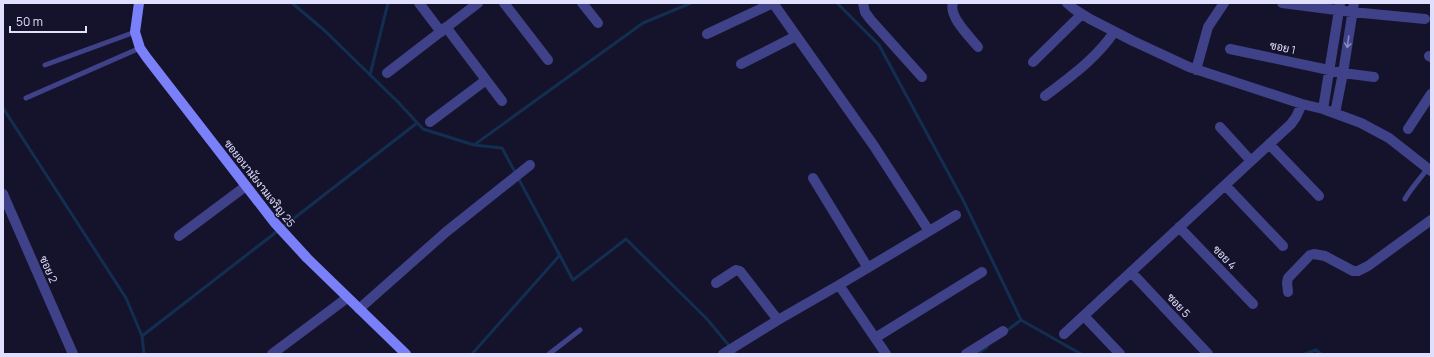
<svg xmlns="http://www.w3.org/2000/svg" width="1434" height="357" font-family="Manrope,Sarabun,sans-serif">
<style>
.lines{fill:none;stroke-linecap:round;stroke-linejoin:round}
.stream{stroke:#122e51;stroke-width:3}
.lane{stroke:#404289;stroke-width:5}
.street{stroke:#404289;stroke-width:10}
.secondary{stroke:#7a80f9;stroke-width:10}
.oneway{stroke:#8889be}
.labels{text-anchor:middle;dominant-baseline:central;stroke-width:3;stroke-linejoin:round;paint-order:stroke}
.street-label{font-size:11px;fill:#e0dffe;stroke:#15132c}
</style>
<rect width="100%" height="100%" fill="#15132c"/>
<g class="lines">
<path class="stream" d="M292,3L324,30L398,102L423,129L474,145
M691,3L643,23L474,145L502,148L573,280L626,239L707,319L736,354
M837,3L879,45L963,200L1021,320L1081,354
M370,75L388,3
M3,108L126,298L142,336L144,354
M1005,332L1021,320
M142,336L417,123
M472,354L560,255
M977,354L987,347
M1305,354L1316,350L1321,354"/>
<path class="lane" d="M45,65L135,32
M26,98L140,48
M1405,199C1411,188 1420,179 1428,168
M549,354L580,330"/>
<path class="street" d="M419,3L441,32
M504,3L548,60
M582,3L598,23
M773,3L874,146L929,231
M863,3L865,12L870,19L922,77
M953,3C948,16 970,37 978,47
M1067,3L1074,9L1090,19L1133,41L1189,67L1302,104L1323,109L1361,123L1389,138L1431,171
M1282,3L1352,12L1425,19
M446,27L502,101
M707,34L773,3
M1230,49L1343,73L1374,77
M1429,56L1431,57
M1033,62L1082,14
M741,64L796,36
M1196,70L1208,27L1224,3
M387,73L478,3
M1045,96C1070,77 1097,58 1114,32
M1323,109L1340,4
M1335,113L1343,73L1354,3
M430,122L486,80
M1220,127L1251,161
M1408,129L1431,94
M1269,144L1319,196
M813,178L868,268
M1225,185L1283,246
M3,194L73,354
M1179,227L1253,304
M179,236L246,186
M1131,272L1208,354
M716,283L736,270L740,271L778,320
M839,285L886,354
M1288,292L1287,283L1288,278L1310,255L1314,254L1325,256L1353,271H1358L1368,266L1431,220
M359,309L446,232L530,165
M1084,316L1120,354
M1064,334L1291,124L1296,117L1302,104
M875,338L982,272
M272,354L347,298
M723,354L778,320L839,285L956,215
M966,354L1003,331"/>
<path class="secondary" d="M139,3L135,32L140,48L147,58L274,222L307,258L406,354"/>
</g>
<defs><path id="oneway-shaft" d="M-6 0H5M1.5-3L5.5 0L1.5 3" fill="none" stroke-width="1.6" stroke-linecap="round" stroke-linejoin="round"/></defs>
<use class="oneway" href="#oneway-shaft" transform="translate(1348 42) rotate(98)"/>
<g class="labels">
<g class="street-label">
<text transform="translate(1283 47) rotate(12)">ซอย 1</text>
<text transform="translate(260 183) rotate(52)">ซอยอนามัยงามเจริญ 25</text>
<text transform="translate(1225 257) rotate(46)">ซอย 4</text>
<text transform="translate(49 269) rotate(66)">ซอย 2</text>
<text transform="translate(1179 305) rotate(47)">ซอย 5</text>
</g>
</g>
<rect width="1434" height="357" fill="none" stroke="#e0dffe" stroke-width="8"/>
<path d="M10 26v6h76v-6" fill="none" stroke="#e0dffe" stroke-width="2"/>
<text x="16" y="26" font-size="12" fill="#e0dffe" stroke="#15132c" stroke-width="3" paint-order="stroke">50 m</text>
</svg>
